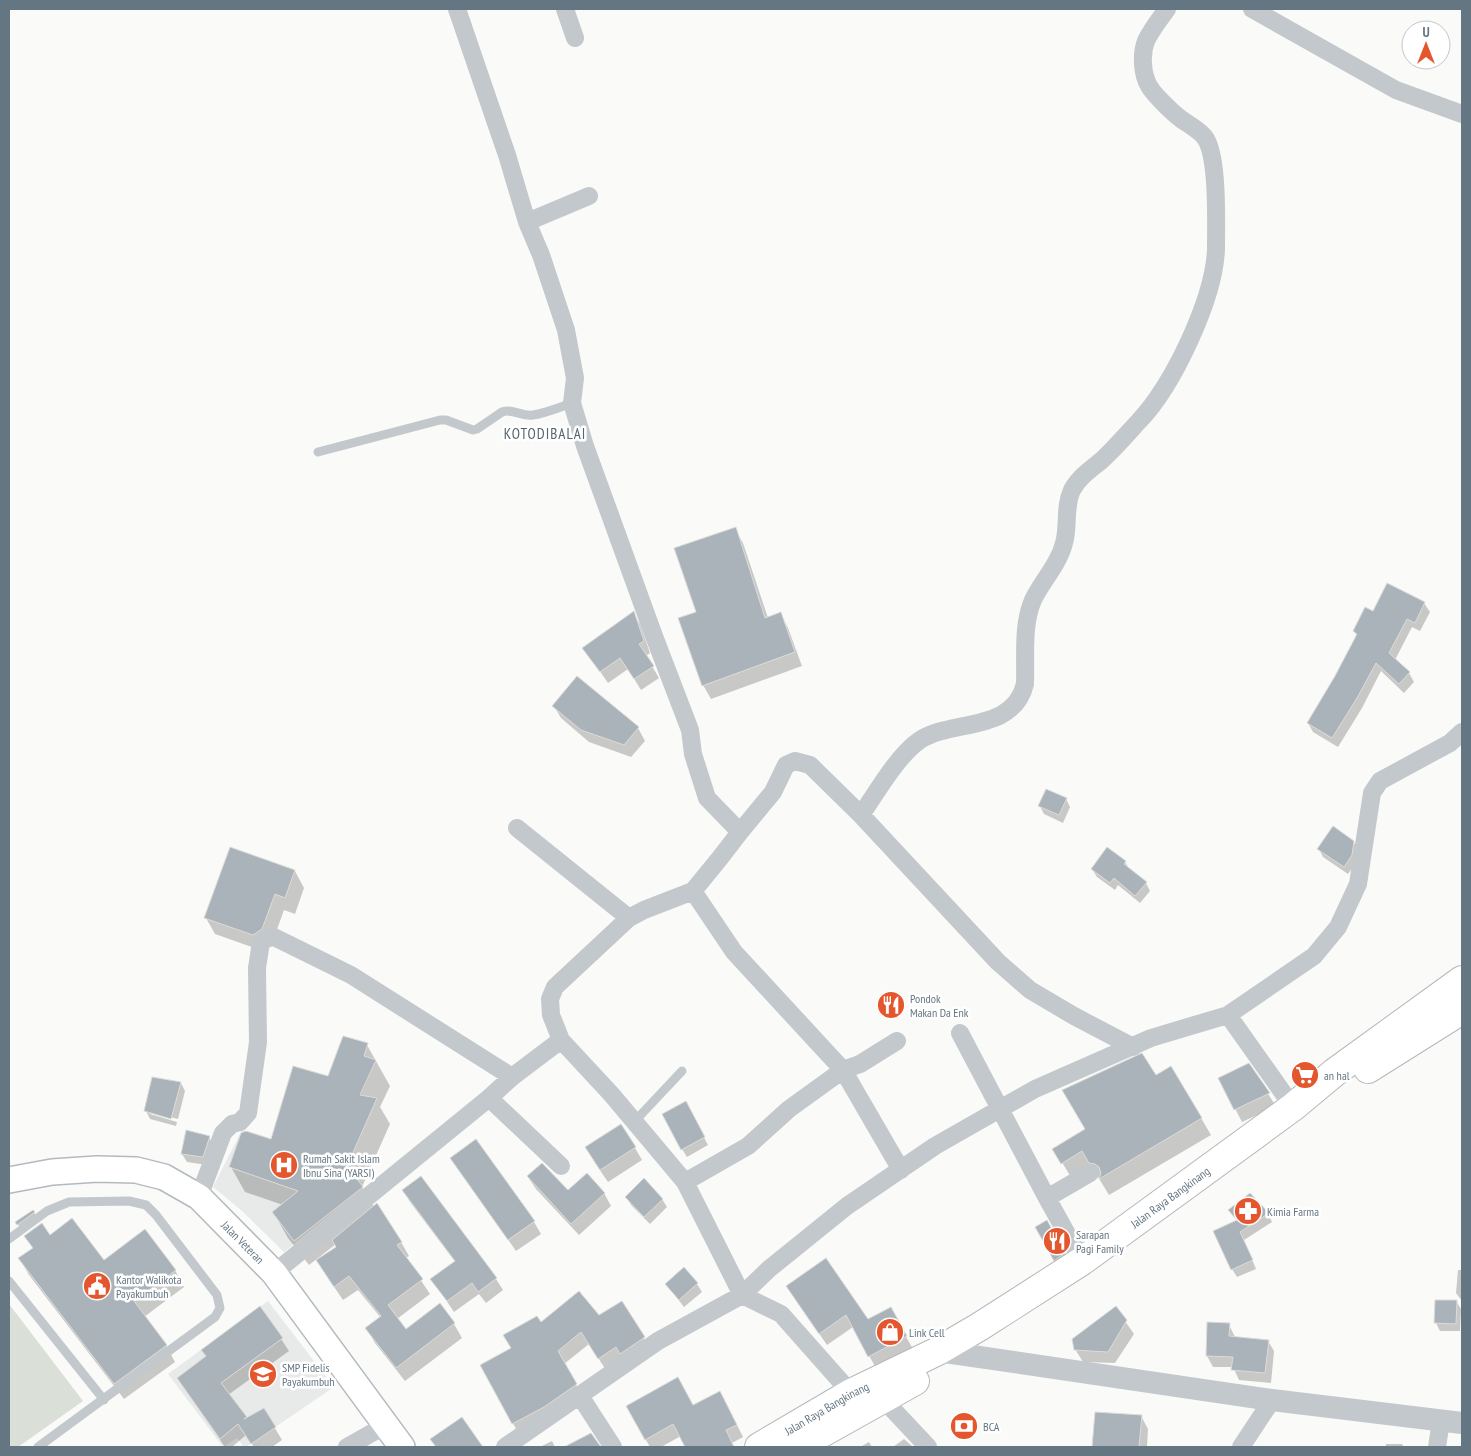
<svg xmlns="http://www.w3.org/2000/svg" width="1471" height="1456" font-family="'PT Sans Narrow',sans-serif">
<style>
.built{fill:#e8e9e9}
.green{fill:#dadfd7}
.shadow{fill:#0003}
.building{fill:#aab3b9;stroke:#dcdcda}
.lines{fill:none;stroke-linecap:round;stroke-linejoin:round}
.secondary-casing{stroke:#b3babf;stroke-width:28}
.trunk-casing{stroke:#b4b9bd;stroke-width:30}
.service{stroke:#c3c8cc;stroke-width:9}
.minor{stroke:#c3c8cc;stroke-width:18}
.tertiary{stroke:#c3c8cc;stroke-width:22}
.secondary{stroke:#fff;stroke-width:25}
.trunk{stroke:#fff;stroke-width:28}
.labels{text-anchor:middle;dominant-baseline:central;stroke-width:5;stroke-linejoin:round;paint-order:stroke}
.poi-label{font-size:12px;fill:#657683;stroke:#fff;text-anchor:start}
.street-label{font-size:12px;fill:#657683;stroke:#fff}
.quarter-label{font-size:15px;letter-spacing:1px;fill:#57646e;stroke:#fff}
</style>
<rect width="100%" height="100%" fill="#fafaf8"/>
<path class="built" d="M343,1036L368,1043L364,1056L376,1060L361,1095L377,1098L347,1166L363,1187L284,1252L241,1210L213,1187L242,1130L271,1139L293,1066L328,1076Z
M268,1301L334,1387L246,1447H244L237,1438L223,1447L168,1374Z"/>
<path class="green" d="M9,1304L83,1401L18,1447H9Z"/>
<path class="shadow" d="M735,529L743,543L768,618L780,614L788,628L802,666L711,699L703,685L697,613Z
M1424,603L1430,612L1420,631L1412,627L1395,660L1409,673L1414,682L1404,693L1381,671L1362,708L1338,747L1313,732L1308,723L1336,677L1357,636L1354,631L1374,612Z
M633,613L640,624L650,653L646,656L659,678L641,690L628,669L608,683L584,648Z
M554,706L638,728L645,741L631,757L589,742L561,718Z
M1066,799L1070,807L1063,823L1044,814L1040,806Z
M1353,841L1358,850L1356,863L1348,874L1323,857L1319,849Z
M231,849L295,871L304,888L295,914L284,910L271,946L263,951L215,934L206,918Z
M1125,862L1130,870L1146,883L1150,891L1140,903L1118,885L1115,890L1097,877L1092,869Z
M367,1045L390,1086L380,1107L390,1124L362,1187L374,1207L401,1242L409,1256L406,1258L430,1294L397,1319L406,1331L440,1305L454,1324L462,1338L405,1381L375,1343L367,1329L381,1318L358,1290L343,1300L326,1275L338,1248L336,1244L309,1265L288,1238L274,1213L283,1205L245,1192L231,1167L272,1141L329,1078Z
M1249,1065L1276,1106L1242,1122L1220,1079Z
M1171,1067L1211,1135L1109,1195L1092,1167L1072,1179L1054,1149L1087,1130L1155,1077Z
M181,1083L185,1091L178,1119L150,1112V1114L177,1122L176,1126L150,1119L146,1111Z
M690,1111L708,1145L687,1157L682,1149Z
M209,1137L213,1145L207,1165L187,1162L182,1154Z
M635,1148L642,1160L608,1182L593,1160Z
M451,1158L534,1222L541,1234L516,1251Z
M528,1177L568,1191L604,1193L611,1206L579,1235L536,1189Z
M420,1178L496,1279L503,1290L486,1303L479,1294L454,1312L432,1279L456,1263L410,1202L403,1190Z
M1250,1195L1268,1214L1272,1222L1244,1240L1256,1269L1237,1277L1232,1269L1237,1221L1229,1210Z
M626,1197L662,1199L667,1207L650,1224L631,1205Z
M33,1211L36,1216L20,1228L17,1222Z
M1047,1222L1069,1262L1059,1268L1037,1227Z
M26,1236H50L103,1262L175,1270L184,1287L144,1317L166,1345L175,1362L124,1399L29,1275L20,1259L33,1249Z
M684,1269L697,1284L702,1292L684,1307L666,1284Z
M1458,1270H1462V1301L1456,1293Z
M795,1298L868,1321H897L913,1349L876,1368L853,1327L827,1345Z
M1456,1301L1461,1309L1460,1331H1440L1436,1323Z
M621,1303L651,1350L606,1370L589,1344L564,1364L583,1397L520,1436L481,1365L512,1349L541,1324L598,1317Z
M260,1307L289,1351L228,1395L246,1419L264,1410L282,1440L272,1447H254L246,1435L232,1447H225L178,1379L207,1357Z
M1116,1308L1134,1334L1115,1363L1083,1362L1075,1349Z
M1229,1325L1235,1337L1268,1341L1274,1351L1271,1383L1239,1380L1233,1367H1213L1207,1356Z
M727,1405L743,1437L732,1443L733,1446L732,1447H686L681,1436L661,1447H650L627,1407Z
M1096,1413L1141,1416L1148,1429L1147,1447H1094Z
M904,1439L913,1447H893Z
M552,1441L555,1447H540Z
M869,1442L872,1447H860Z
M1386,1444H1402L1404,1447H1386Z"/>
<path class="building" d="M736,527L765,618L781,612L795,652L702,686L678,618L696,612L674,548Z
M1387,583L1425,602L1415,623L1407,619L1389,653L1410,672L1399,684L1376,663L1357,698L1332,738L1307,723L1335,676L1357,634L1353,631L1365,607L1373,611Z
M634,611L644,641L639,644L654,666L634,679L620,658L600,672L582,648Z
M577,676L639,727L624,745L581,730L552,706Z
M1046,789L1067,798L1059,815L1038,806Z
M1333,826L1354,841L1352,855L1344,867L1317,849Z
M230,847L295,870L285,898L275,894L262,929L253,935L204,918Z
M1107,847L1126,861L1124,864L1147,882L1135,896L1114,878L1110,883L1091,869Z
M343,1036L368,1043L364,1056L376,1060L360,1095L377,1098L347,1166L363,1187L294,1241L272,1212L298,1191L229,1167L241,1133L246,1131L271,1139L293,1066L328,1076Z
M1142,1053L1156,1075L1171,1066L1202,1118L1099,1179L1101,1173L1099,1167L1095,1164L1089,1163L1082,1151L1061,1164L1052,1149L1085,1129L1062,1090Z
M1249,1063L1270,1093L1234,1110L1218,1078Z
M152,1077L181,1082L171,1119L144,1111Z
M686,1101L705,1137L681,1150L662,1114Z
M621,1124L636,1147L600,1170L585,1147Z
M186,1130L210,1136L203,1157L181,1154Z
M476,1139L535,1221L508,1240L450,1158Z
M542,1163L568,1190L587,1173L605,1193L571,1224L527,1176Z
M421,1176L497,1278L478,1292L472,1283L447,1301L430,1279L455,1261L402,1190Z
M644,1178L663,1199L644,1217L625,1197Z
M1250,1193L1269,1213L1240,1232L1253,1260L1231,1270L1213,1231L1237,1220L1228,1210Z
M377,1203L402,1242L397,1245L423,1279L388,1305L406,1329L440,1303L455,1323L396,1368L365,1328L381,1316L349,1276L334,1287L316,1260L336,1247L332,1240Z
M33,1210L35,1212L17,1225L15,1222Z
M72,1218L104,1260L145,1229L176,1270L134,1301L167,1345L114,1384L18,1258L33,1248L24,1236L42,1223L50,1235Z
M1047,1220L1065,1253L1054,1261L1035,1227Z
M826,1258L868,1319L891,1307L907,1336L868,1357L846,1315L819,1334L786,1286Z
M684,1267L698,1283L679,1300L665,1284Z
M579,1291L599,1315L622,1301L645,1337L620,1354L616,1347L598,1359L581,1332L558,1351L577,1384L544,1407L512,1424L480,1365L511,1348L503,1335L537,1316L541,1322Z
M1435,1300H1457L1456,1324L1434,1323Z
M260,1306L283,1338L221,1383L247,1417L244,1419L264,1408L276,1427L251,1444L238,1424L220,1439L177,1378L206,1356L201,1350Z
M1116,1306L1127,1320L1108,1352L1074,1350L1072,1339Z
M1207,1322L1230,1323L1229,1336L1269,1340L1265,1373L1231,1370L1233,1357L1206,1356Z
M678,1377L693,1405L720,1391L737,1425L726,1430L734,1447H685L673,1424L645,1440L626,1406Z
M1095,1412L1142,1415L1139,1447H1092Z
M462,1417L483,1447H436L430,1439Z
M591,1433L601,1447H564Z"/>
<g class="lines">
<defs>
<g id="secondary">
<path id="s1" d="M9,1180L52,1172L97,1169L136,1170L164,1177L199,1197L274,1273L402,1447"/>
</g>
<g id="trunk">
<path d="M1368,1069L1462,1010"/>
<path id="s2" d="M759,1447L851,1393L938,1351L979,1327L1082,1261L1293,1107L1335,1072L1462,980"/>
<path d="M797,1447L915,1381"/>
</g>
</defs>
<use href="#secondary" class="secondary-casing"/>
<use href="#trunk" class="trunk-casing"/>
<path class="service" d="M318,452L440,420H446L473,430L477,429L502,412C513,408 522,417 533,415C546,413 560,407 572,403
M634,1122L682,1071
M9,1239L47,1211L69,1202L129,1201L146,1205L156,1215L217,1295L220,1308L215,1317L38,1447
M9,1281L104,1400"/>
<path class="minor" d="M457,9L507,155L527,222L541,255L566,330L575,378L572,403L585,446L654,636L690,730L693,754L707,798L740,832L720,858L693,891L644,910L629,918L555,987L550,999L551,1015L561,1040L612,1095L685,1182L742,1295L781,1314L851,1393
M565,9L575,38
M1252,9L1396,90L1462,114
M527,222L589,196
M861,815C877,792 897,756 920,740C952,719 1013,733 1025,684C1026,658 1022,625 1033,600C1042,581 1059,564 1064,543C1069,526 1064,507 1072,490C1079,477 1091,469 1102,460C1115,448 1127,434 1139,421C1173,386 1215,297 1216,248C1216,222 1218,163 1207,141C1203,132 1189,125 1181,119C1173,113 1154,95 1149,86C1142,74 1141,54 1146,41C1151,30 1160,19 1167,9
M517,828L629,918
M740,832L773,792L786,765L795,761L810,765L861,815L998,962L1030,990L1074,1016L1133,1047
M693,891L734,952L843,1070L901,1170
M1228,1015L1293,1107
M960,1033L1047,1198L1082,1261
M489,1098L561,1166
M685,1182L748,1146L789,1109L843,1070L860,1064L897,1041
M199,1197L223,1133L232,1124L240,1122L248,1113L258,1042L257,968L261,942L268,938L274,937L351,975L512,1077
M1047,1198L1090,1173
M274,1273L489,1098L512,1077L561,1040
M580,1396L613,1447
M883,1399L928,1447
M347,1447L386,1425
M505,1447L658,1341L742,1295L769,1269L847,1206L935,1146L1035,1089L1151,1038L1228,1015L1314,956L1338,927L1358,884L1372,793L1380,781L1450,743L1462,732
M1241,1447L1272,1400
M1437,1447L1441,1421"/>
<path class="tertiary" d="M938,1351L1272,1400L1462,1423"/>
<use href="#secondary" class="secondary"/>
<use href="#trunk" class="trunk"/>
</g>
<defs>
<symbol id="restaurant-disc" viewBox="-11 -11 22 22"><circle r="9.5" fill="#e4572e" stroke="#fff"/><path d="M-5-6h1v4h1v-4h1v4h1v-4h1v5L-1.5 .5V6h-2V.5L-5-1ZM5-6V6H3V1.5H1.5Q1.5-4 5-6Z" fill="#fff"/></symbol>
<symbol id="supermarket-disc" viewBox="-11 -11 22 22"><circle r="9.5" fill="#e4572e" stroke="#fff"/><path d="M-6-5.5h2.5l.6 2H6L4.5 2H-2.5L-4.4-4H-6ZM-1.5 3.2a1.3 1.3 0 1 0 .1 0ZM3 3.2a1.3 1.3 0 1 0 .1 0Z" fill="#fff"/></symbol>
<symbol id="hospital-disc" viewBox="-11 -11 22 22"><circle r="9.5" fill="#e4572e" stroke="#fff"/><path d="M-5-5h3v3.5h4V-5h3V5h-3V1.5h-4V5h-3Z" fill="#fff"/></symbol>
<symbol id="pharmacy-disc" viewBox="-11 -11 22 22"><circle r="9.5" fill="#e4572e" stroke="#fff"/><path d="M-2-6h4v4h4v4h-4v4h-4v-4h-4v-4h4Z" fill="#fff"/></symbol>
<symbol id="civic-disc" viewBox="-11 -11 22 22"><circle r="9.5" fill="#e4572e" stroke="#fff"/><path d="M-.6-6.5H3V-4.5H.6V-3L4-1V1h2V6H-6V1h2V-1L-.6-3ZM-1.2 2.5V6h2.4V2.5Z" fill="#fff"/></symbol>
<symbol id="shop-disc" viewBox="-11 -11 22 22"><circle r="9.5" fill="#e4572e" stroke="#fff"/><path d="M-5-2.5h2.3a2.7 3.5 0 0 1 5.4 0H5L5.5 6h-11ZM-1.5-2.5h3a1.5 2.3 0 0 0-3 0Z" fill="#fff"/></symbol>
<symbol id="school-disc" viewBox="-11 -11 22 22"><circle r="9.5" fill="#e4572e" stroke="#fff"/><path d="M0-5L7-2L0 1L-7-2ZM-4 1L0 2.5L4 1V4Q0 6-4 4Z" fill="#fff"/></symbol>
<symbol id="bank-disc" viewBox="-11 -11 22 22"><circle r="9.5" fill="#e4572e" stroke="#fff"/><path d="M-6-4H6V4H-6ZM0-2.3a2.3 2.3 0 1 0 0 4.6a2.3 2.3 0 1 0 0-4.6Z" fill="#fff"/></symbol>
</defs>
<g fill-rule="evenodd">
<use href="#restaurant-disc" x="875" y="989" width="32" height="32"/>
<use href="#supermarket-disc" x="1289" y="1059" width="32" height="32"/>
<use href="#hospital-disc" x="268" y="1149" width="32" height="32"/>
<use href="#pharmacy-disc" x="1232" y="1195" width="32" height="32"/>
<use href="#restaurant-disc" x="1041" y="1225" width="32" height="32"/>
<use href="#civic-disc" x="81" y="1270" width="32" height="32"/>
<use href="#shop-disc" x="874" y="1316" width="32" height="32"/>
<use href="#school-disc" x="247" y="1358" width="32" height="32"/>
<use href="#bank-disc" x="948" y="1410" width="32" height="32"/>
</g>
<g class="labels">
<g class="poi-label">
<text x="910" y="998">Pondok<tspan x="910" dy="14">Makan Da Enk</tspan></text>
<text x="1324" y="1075">an hal</text>
<text x="303" y="1158">Rumah Sakit Islam<tspan x="303" dy="14">Ibnu Sina (YARSI)</tspan></text>
<text x="1267" y="1211">Kimia Farma</text>
<text x="1076" y="1234">Sarapan<tspan x="1076" dy="14">Pagi Family</tspan></text>
<text x="116" y="1279">Kantor Walikota<tspan x="116" dy="14">Payakumbuh</tspan></text>
<text x="909" y="1332">Link Cell</text>
<text x="282" y="1367">SMP Fidelis<tspan x="282" dy="14">Payakumbuh</tspan></text>
<text x="983" y="1426">BCA</text>
</g>
<g class="street-label">
<text stroke="none"><textPath href="#s2" startOffset="482">Jalan Raya Bangkinang</textPath></text>
<text stroke="none"><textPath href="#s1" startOffset="260">Jalan Veteran</textPath></text>
<text stroke="none"><textPath href="#s2" startOffset="78">Jalan Raya Bangkinang</textPath></text>
</g>
<g class="quarter-label">
<text x="545" y="433">KOTODIBALAI</text>
</g>
</g>
<rect width="1471" height="1456" fill="none" stroke="#657683" stroke-width="20"/>
<g transform="translate(1426 45)"><circle r="24" fill="#ffffff" stroke="#c1c8cd"/>
<path d="M0-4L9 19L0 12L-9 19Z" fill="#e4572e"/>
<text y="-8" font-size="14" font-weight="bold" text-anchor="middle" fill="#657683">U</text>
</g>
</svg>
